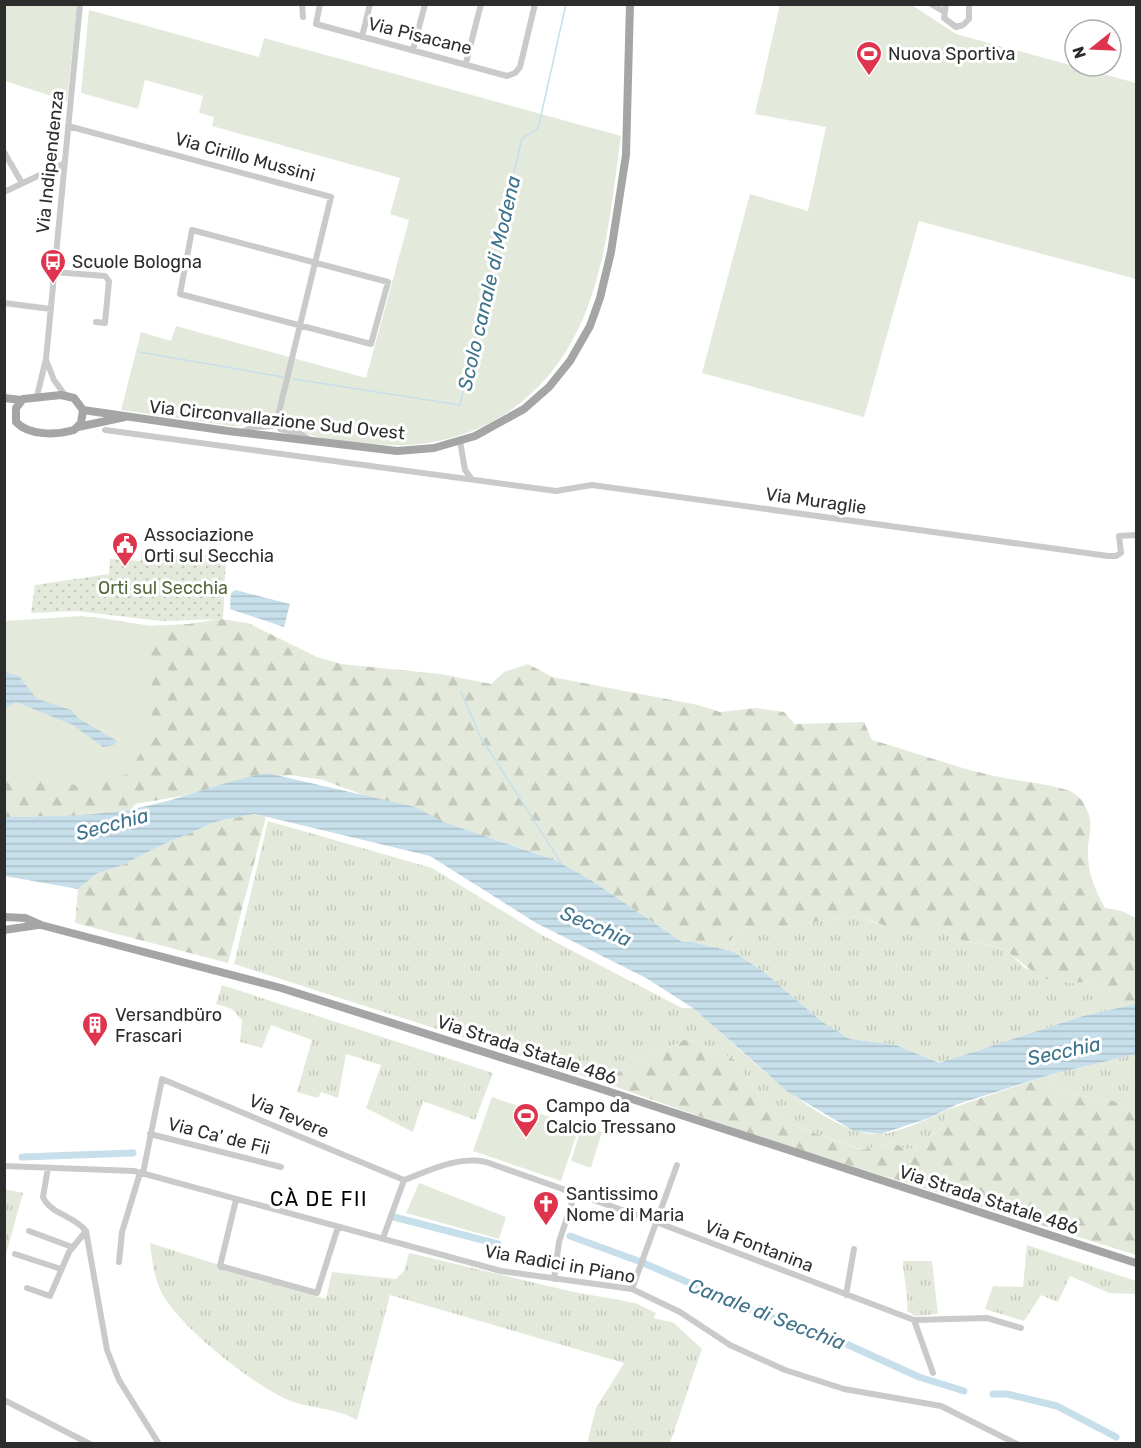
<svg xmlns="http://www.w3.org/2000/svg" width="1141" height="1448" font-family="Rubik,sans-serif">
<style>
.grass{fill:url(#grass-tufts)}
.forest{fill:url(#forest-firs)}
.park{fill:#e4eadb}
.garden{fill:url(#garden-dots)}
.water{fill:url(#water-rules)}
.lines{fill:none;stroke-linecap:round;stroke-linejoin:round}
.stream{stroke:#c7dfea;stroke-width:1.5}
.canal{stroke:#c7dfea;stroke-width:7}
.minor{stroke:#cacaca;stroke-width:6}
.major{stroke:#a5a5a5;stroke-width:8}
.labels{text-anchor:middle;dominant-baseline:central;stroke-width:6;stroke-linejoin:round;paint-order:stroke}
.street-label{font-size:18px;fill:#2d2d2d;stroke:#fff}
.poi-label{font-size:18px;fill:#2d2d2d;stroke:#fff;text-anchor:start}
.park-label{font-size:18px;fill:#53673c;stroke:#fff}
.water-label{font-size:20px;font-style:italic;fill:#3e738c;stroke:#fff}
.neighbourhood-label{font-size:20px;letter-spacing:1.5px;fill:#000;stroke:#fff}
</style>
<defs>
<pattern id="grass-tufts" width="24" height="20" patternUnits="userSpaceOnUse" patternTransform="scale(1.5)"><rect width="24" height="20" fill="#e4eadb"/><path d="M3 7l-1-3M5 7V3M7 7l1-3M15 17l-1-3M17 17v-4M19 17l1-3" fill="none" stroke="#c4c9bc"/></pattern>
<pattern id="forest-firs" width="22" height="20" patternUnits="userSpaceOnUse" patternTransform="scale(1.5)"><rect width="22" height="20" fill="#e4eadb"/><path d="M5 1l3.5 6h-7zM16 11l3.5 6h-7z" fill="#c4c9bc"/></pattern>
<pattern id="garden-dots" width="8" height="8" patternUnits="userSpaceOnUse" patternTransform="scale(1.5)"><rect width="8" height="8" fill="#e4eadb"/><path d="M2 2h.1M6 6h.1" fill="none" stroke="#c4c9bc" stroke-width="1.8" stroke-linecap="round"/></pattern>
<pattern id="water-rules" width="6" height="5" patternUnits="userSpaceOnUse" patternTransform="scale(1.5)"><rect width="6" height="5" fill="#c7dfea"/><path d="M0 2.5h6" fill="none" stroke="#abc0c9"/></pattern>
</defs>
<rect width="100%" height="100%" fill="#fff"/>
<path class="grass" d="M268,821L432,868L542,935L682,1008H693C735,1043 824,1138 880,1134C900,1133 931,1117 949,1109L942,1128L909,1150L893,1143L862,1150L790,1124L766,1107L735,1060L686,1039L599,1081L234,964Z
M857,916L876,923L944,932L966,942L991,945L1008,952L1025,968L1070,983L1090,982L1103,990L1120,1008L1083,1016L939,1063L896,1045L850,1039L821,1021L764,972L734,952L730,934L748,927H777Z
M222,985L493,1073L475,1120L423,1101L413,1132L366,1108L381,1065L346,1054L338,1098L321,1092L318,1098L297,1092L312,1040L271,1025L262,1048L240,1042L242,1020L232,1009L216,1004Z
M1136,1054V1112L1114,1101L1059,1092L1049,1075Z
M5,1189L23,1193L5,1258L4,1191Z
M150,1243L326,1299L332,1272L396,1279L404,1271L409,1253L574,1292L635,1303L656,1313L654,1318L674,1323L702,1349L670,1443H587L596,1408L624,1363L390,1295L357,1420C335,1407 308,1409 286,1399C250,1382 188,1333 166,1300C155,1284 152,1262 150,1243Z
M1027,1245L1136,1281V1294L1109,1293L1070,1276L1058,1302L1041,1295L1024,1321L985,1309L993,1286L1023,1287Z
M903,1261H932L938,1314L915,1316L907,1311C909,1294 903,1279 903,1261Z"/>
<path class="forest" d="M94,617L150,626L188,624L220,619L248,623L317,657L341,664L441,674L491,684L504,672L528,664L552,677L698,705L720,712L756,708L784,712L795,724L864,722L872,740C911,751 948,765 986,774C1012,781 1041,782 1067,790C1076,793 1082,799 1086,808C1094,823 1089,833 1088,848C1087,871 1094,888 1105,908L1122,911L1136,918V1011L1130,1012L1113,1004L1103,990L1090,982L1070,983L1041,978L1008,952L991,945L966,942L944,932L898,930L857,916L777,927H748L730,934L734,952L693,942H682L591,880L555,860L494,839L451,828L323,780L290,775L266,777L201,793L135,804L132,809L95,816L5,817L4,695L54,619Z
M255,814L266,817L228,963L75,923L78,889L96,874L120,866L164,844L218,821Z
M686,1039L735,1060L766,1107L790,1124L861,1150L893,1143L909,1150L942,1128L949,1109L1049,1075L1059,1092L1114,1101L1136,1112V1255L750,1134L599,1081Z"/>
<path class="park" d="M5,4L77,5L67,101L5,81Z
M780,4L912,5L956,34L1136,83V279L919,221L864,417L702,373L750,194L808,211L826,127L755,114Z
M89,10L259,57L264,38L621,136C607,237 601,346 511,410C481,431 442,444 405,445C384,446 334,442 314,436C304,433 296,429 284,427L280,423L232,426L121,410L141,332L171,341L176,326L366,378L409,220L390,214L400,178L212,126L214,117L199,113L203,96L145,80L138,109L81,93Z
M81,616L151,626L152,734L128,774L85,786L5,776V621Z
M492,1097L579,1127L561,1181L473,1151Z
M582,1126L602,1132L591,1168L571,1161Z
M419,1183L506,1217L499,1239L406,1213Z"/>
<path class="garden" d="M141,553L226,556L223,619L161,621L76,611L31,613L35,585L109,574L110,559L141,561Z"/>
<path class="water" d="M235,590L290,604L284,627L230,609L231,593Z
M5,672L19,676L37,699L71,710L78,718L117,741L114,745L103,747L73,725L16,702L5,708Z
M267,773L415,807L446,823L555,860L591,880L682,942H693L734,952L764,972L821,1021L850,1039L896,1045L939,1063L1083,1016L1136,1004V1054L1049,1075L958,1104L929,1118L881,1134L854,1131L788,1092L693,1008L646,978L536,923L430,856L255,814L218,821L164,844L120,866L96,874L78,889L5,876V817C54,816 103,817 151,805C191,796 227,780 267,773Z"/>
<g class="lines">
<path class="stream" d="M139,352L283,377
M294,379L460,405L522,138L538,129L566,4
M461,691L480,736L561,863"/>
<path class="canal" d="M22,1157L133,1153
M394,1217L498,1244
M570,1236L641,1262L759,1313L833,1338L919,1377L964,1391
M993,1394H1007L1057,1406L1116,1437"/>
<path class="minor" d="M302,4L303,17
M320,4L316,24L507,76L515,73L520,67L535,4
M931,4L943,11
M946,4L944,18L956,27L963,25L969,19V4
M362,37L370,4
M413,50L425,4
M466,63L481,4
M68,126L331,197L277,420L273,426L253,427L240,433
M4,152L22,183
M4,192L63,164
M192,230L388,282L371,344L180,294Z
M54,272L105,276L109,281L105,323L96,322
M4,303L51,309
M46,360L54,380L65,395
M37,396L46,359L80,4
M277,421L280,429L301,434L310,440
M105,430L556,491L592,485L1108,556H1116L1121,553L1119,536L1136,535
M460,441L465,470L471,478
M150,1134L281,1167
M4,1166L134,1171L501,1271L632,1289L680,1312L730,1345L785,1370L844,1389L941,1406L1017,1444
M48,1168L43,1197C51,1215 74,1215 86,1231L107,1350L119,1380L159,1444
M143,1173L162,1079L404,1180
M404,1180C431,1170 457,1156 486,1162L656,1222L914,1320L987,1318L1021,1328
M236,1200L220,1266L317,1293L338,1227
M29,1231L72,1247
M383,1238L404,1180
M15,1254L61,1269
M119,1262L122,1232L140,1173
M554,1279L559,1242L575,1193
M27,1288L50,1296L69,1252L86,1231
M632,1289L677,1165
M846,1295L854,1249
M914,1320L933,1373
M4,1400L90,1444"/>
<path class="major" d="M61,395L74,398L83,410L81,423L74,430C57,435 29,436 16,422V408L23,399Z
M4,398L21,400
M83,410L228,431L397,451L434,448L475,436L524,409L549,387L570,361L590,326L600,298L611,252L626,155L630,4
M78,427L125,417
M4,917L25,918L41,925L281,988L595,1087L1136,1263
M4,930L38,925"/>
</g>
<defs>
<symbol id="stadium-pin" viewBox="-11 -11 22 30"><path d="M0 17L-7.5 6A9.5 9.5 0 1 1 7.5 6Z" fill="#df344d" stroke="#fff"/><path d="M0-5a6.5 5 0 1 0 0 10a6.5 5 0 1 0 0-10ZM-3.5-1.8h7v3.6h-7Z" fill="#fff"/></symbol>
<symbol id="bus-pin" viewBox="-11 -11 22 30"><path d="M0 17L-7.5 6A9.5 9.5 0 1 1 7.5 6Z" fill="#df344d" stroke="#fff"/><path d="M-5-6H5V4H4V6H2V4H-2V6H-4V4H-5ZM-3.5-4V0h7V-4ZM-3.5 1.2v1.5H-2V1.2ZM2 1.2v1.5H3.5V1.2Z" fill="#fff"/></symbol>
<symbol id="civic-pin" viewBox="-11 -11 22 30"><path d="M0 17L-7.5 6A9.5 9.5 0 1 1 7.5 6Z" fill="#df344d" stroke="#fff"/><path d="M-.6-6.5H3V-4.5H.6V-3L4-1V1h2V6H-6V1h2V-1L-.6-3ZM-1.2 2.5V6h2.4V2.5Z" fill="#fff"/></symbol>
<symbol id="building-pin" viewBox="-11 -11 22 30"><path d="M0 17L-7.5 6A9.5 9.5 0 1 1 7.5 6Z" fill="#df344d" stroke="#fff"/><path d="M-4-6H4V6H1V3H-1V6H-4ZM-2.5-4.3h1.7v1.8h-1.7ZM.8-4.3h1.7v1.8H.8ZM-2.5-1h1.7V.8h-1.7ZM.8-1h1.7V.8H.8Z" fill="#fff"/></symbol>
<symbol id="church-pin" viewBox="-11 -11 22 30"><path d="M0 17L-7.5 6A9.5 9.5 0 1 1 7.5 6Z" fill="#df344d" stroke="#fff"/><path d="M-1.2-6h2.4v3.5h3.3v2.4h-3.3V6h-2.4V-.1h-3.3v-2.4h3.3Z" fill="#fff"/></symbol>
</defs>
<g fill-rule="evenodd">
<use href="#stadium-pin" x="854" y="39" width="30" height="40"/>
<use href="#bus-pin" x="38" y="247" width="30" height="40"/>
<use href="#civic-pin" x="110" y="530" width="30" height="40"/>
<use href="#building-pin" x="80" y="1010" width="30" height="40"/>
<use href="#stadium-pin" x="511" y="1101" width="30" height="40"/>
<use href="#church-pin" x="531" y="1189" width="30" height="40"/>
</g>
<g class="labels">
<g class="street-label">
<text transform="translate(420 36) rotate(14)">Via Pisacane</text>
<text transform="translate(245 157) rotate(15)">Via Cirillo Mussini</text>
<text transform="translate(50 162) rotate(-84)">Via Indipendenza</text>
<text transform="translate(277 420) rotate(6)">Via Circonvallazione Sud Ovest</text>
<text transform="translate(816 501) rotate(8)">Via Muraglie</text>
<text transform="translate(527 1050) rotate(18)">Via Strada Statale 486</text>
<text transform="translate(289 1116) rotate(23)">Via Tevere</text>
<text transform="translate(219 1136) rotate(14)">Via Ca' de Fii</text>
<text transform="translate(989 1200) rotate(18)">Via Strada Statale 486</text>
<text transform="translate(759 1246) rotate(21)">Via Fontanina</text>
<text transform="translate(560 1264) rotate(10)">Via Radici in Piano</text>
</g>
<g class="poi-label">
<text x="888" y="54">Nuova Sportiva</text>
<text x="72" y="262">Scuole Bologna</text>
<text x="144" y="535">Associazione<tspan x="144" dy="21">Orti sul Secchia</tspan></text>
<text x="115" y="1015">Versandbüro<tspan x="115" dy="21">Frascari</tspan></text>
<text x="546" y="1106">Campo da<tspan x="546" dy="21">Calcio Tressano</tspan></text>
<text x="566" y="1194">Santissimo<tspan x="566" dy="21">Nome di Maria</tspan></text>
</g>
<g class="park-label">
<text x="163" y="588">Orti sul Secchia</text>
</g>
<g class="water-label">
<text transform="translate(489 283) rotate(-77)">Scolo canale di Modena</text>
<text transform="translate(112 824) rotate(-15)">Secchia</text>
<text transform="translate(596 926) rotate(23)">Secchia</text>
<text transform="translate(1064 1051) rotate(-12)">Secchia</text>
<text transform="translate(767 1314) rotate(21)">Canale di Secchia</text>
</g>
<g class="neighbourhood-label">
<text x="319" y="1199">CÀ DE FII</text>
</g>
</g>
<rect width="1141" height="1448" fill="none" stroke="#2d2d2d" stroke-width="12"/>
<g transform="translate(1093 48) rotate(252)"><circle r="28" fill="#ffffff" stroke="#ababab" stroke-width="1.5"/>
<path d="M0-4.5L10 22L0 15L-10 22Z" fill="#df344d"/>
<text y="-9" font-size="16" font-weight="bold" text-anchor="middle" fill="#2d2d2d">N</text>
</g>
</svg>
